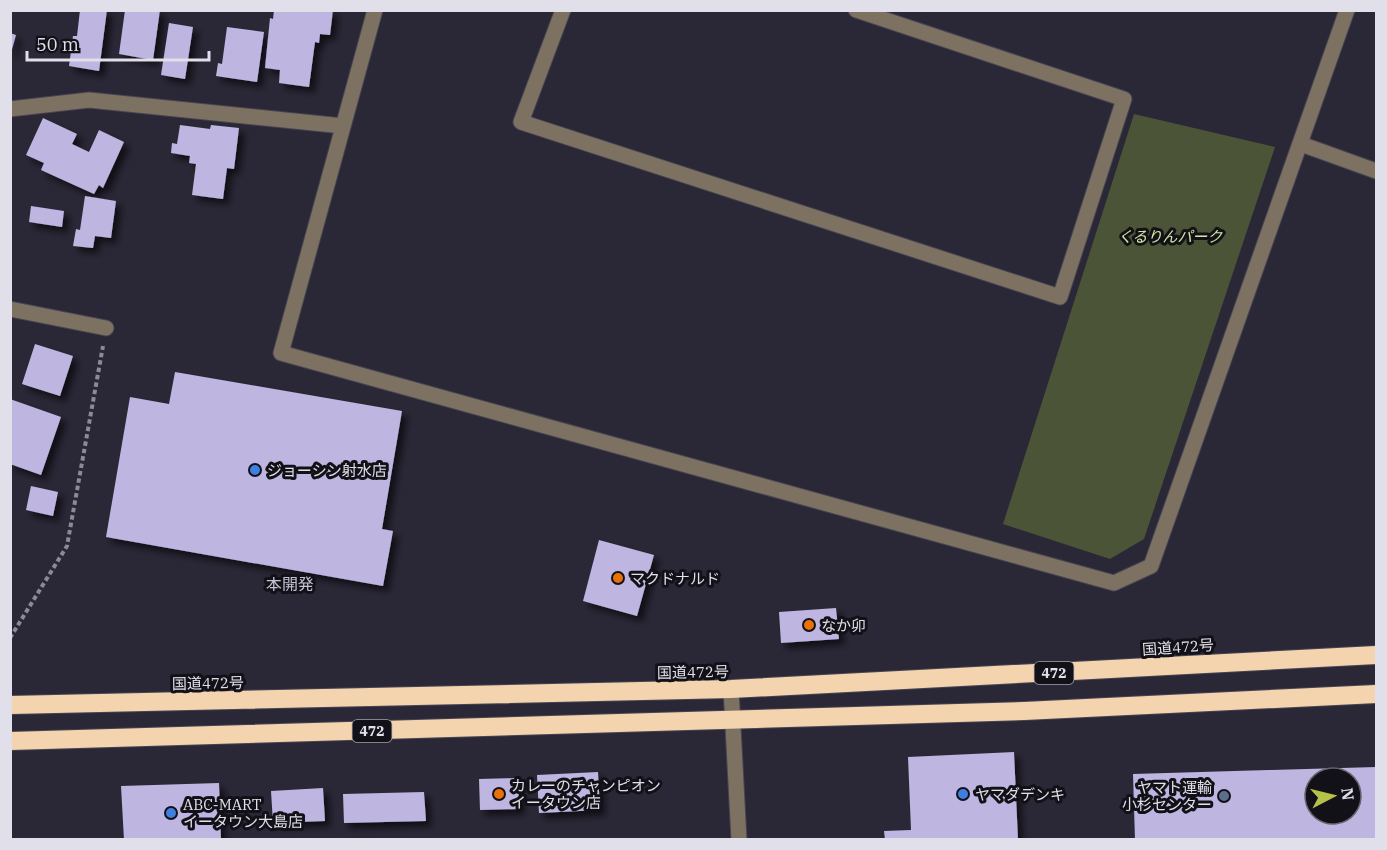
<svg xmlns="http://www.w3.org/2000/svg" width="1387" height="850" font-family="'IBM Plex Serif','Noto Sans JP',serif">
<style>
.green{fill:#4c5438}
.building{fill:#beb5e1;fill-rule:evenodd;filter:url(#shadow)}
.lines{fill:none;stroke-linecap:round;stroke-linejoin:round}
.minor-casing{stroke:#474453;stroke-width:17}
.highway-casing{stroke:#474453;stroke-width:20}
.path{stroke:#8d8a97;stroke-width:4;stroke-dasharray:4.5 3;stroke-linecap:butt}
.minor{stroke:#7d7161;stroke-width:15}
.highway{stroke:#f4d4ae;stroke-width:18}
.shop-dot{fill:#3f7fe0;stroke:#121118;stroke-width:2}
.food-dot{fill:#e8710a;stroke:#121118;stroke-width:2}
.service-dot{fill:#5c6f8a;stroke:#121118;stroke-width:2}
.labels{text-anchor:middle;dominant-baseline:central;stroke-width:6;stroke-linejoin:round;paint-order:stroke}
.shield{fill:#121118;stroke:#a3a1aa;stroke-width:1.5}
.shield-label{font-size:14px;font-weight:bold;fill:#e1dfe9}
.park-label{font-size:15px;font-style:italic;fill:#d2e6a1;stroke:#121118}
.poi-label{font-size:15px;fill:#e1dfe9;stroke:#121118;text-anchor:start}
.street-label{font-size:15px;fill:#e1dfe9;stroke:#121118}
.neighbourhood-label{font-size:16px;fill:#c4c1d5;stroke:#121118}
</style>
<defs>
<filter id="shadow"><feDropShadow dx="5.5" dy="5.5" stdDeviation="3" flood-color="#0009"/></filter>
</defs>
<rect width="100%" height="100%" fill="#2a2736"/>
<path class="green" d="M1134,114L1275,147L1144,539L1110,559L1003,524Z"/>
<path class="building" d="M80,10H107L99,71L69,66L73,36H77Z
M125,10H160L153,60L119,54Z
M274,10H333L330,35L320,34L319,43L315,42L309,87L279,83L280,70L265,68L270,18L273,19Z
M169,23L193,27L185,79L161,75Z
M227,27L264,32L257,82L216,76L218,63L222,64Z
M10,33L16,35L11,53H10Z
M43,118L77,134L72,144L89,152L99,130L124,142L103,188L99,185L94,194L41,170L44,163L26,155Z
M180,125L210,129L211,125L239,128L234,169L227,168L223,199L192,195L196,164L189,163L190,156L171,153L172,143L177,144Z
M85,196L116,201L111,238L95,236L93,248L73,246L76,229L80,230Z
M31,206L64,211L62,227L29,222Z
M35,344L73,356L60,396L22,384Z
M175,372L402,411L382,529L393,531L383,586L106,537L130,397L169,404Z
M10,399L61,417L41,475L10,464Z
M31,486L58,492L53,516L26,510Z
M599,540L654,555L637,616L583,601Z
M836,608L839,639L781,643L779,612Z
M1014,752L1018,840H885L884,831L911,830L908,757Z
M1376,767V840H1135L1133,774ZM1315,778H1351V814H1315Z
M598,772L600,810L539,813L537,775Z
M518,778L519,809L480,810L479,779Z
M219,783L221,840H124L121,786Z
M323,788L325,821L273,823L271,791Z
M424,792L426,821L344,823L343,794Z"/>
<g class="lines">
<defs>
<path id="minor" d="M375,10L281,353L1114,583L1151,566L1347,10
M563,10L521,122L1060,297L1124,99L856,10
M10,109L89,100L343,126
M1301,144L1376,171
M10,309L106,328
M731,689L739,840"/>
<path id="highway" d="M10,705L731,689L1376,655
M10,741L1024,711L1376,694"/>
</defs>
<use href="#minor" class="minor-casing"/>
<use href="#highway" class="highway-casing"/>
<path class="path" d="M10,638L67,546L103,346"/>
<use href="#minor" class="minor"/>
<use href="#highway" class="highway"/>
</g>
<g class="shop-dot">
<circle cx="255" cy="470" r="6"/>
<circle cx="963" cy="794" r="6"/>
<circle cx="171" cy="813" r="6"/>
</g>
<g class="food-dot">
<circle cx="618" cy="578" r="6"/>
<circle cx="809" cy="625" r="6"/>
<circle cx="499" cy="794" r="6"/>
</g>
<circle class="service-dot" cx="1224" cy="796" r="6"/>
<g class="labels">
<g class="shield">
<rect x="1034.5" y="662" width="39" height="22" rx="4.5"/>
<rect x="352.5" y="720" width="39" height="22" rx="4.5"/>
</g>
<g class="shield-label">
<text x="1054" y="673">472</text>
<text x="372" y="731">472</text>
</g>
<g class="park-label">
<text x="1170" y="236">くるりんパーク</text>
</g>
<g class="poi-label">
<text x="267" y="470">ジョーシン射水店</text>
<text x="630" y="578">マクドナルド</text>
<text x="821" y="625">なか卯</text>
<text x="511" y="785">カレーのチャンピオン<tspan x="511" dy="17">イータウン店</tspan></text>
<text x="1212" y="787" text-anchor="end">ヤマト運輸<tspan x="1212" dy="17">小杉センター</tspan></text>
<text x="975" y="794">ヤマダデンキ</text>
<text x="183" y="804">ABC-MART<tspan x="183" dy="17">イータウン大島店</tspan></text>
</g>
<g class="street-label">
<text transform="translate(1178 647) rotate(-4)">国道472号</text>
<text transform="translate(693 672) rotate(-1)">国道472号</text>
<text transform="translate(208 683) rotate(-1)">国道472号</text>
</g>
<g class="neighbourhood-label">
<text x="290" y="584">本開発</text>
</g>
</g>
<rect width="1387" height="850" fill="none" stroke="#e1dfe9" stroke-width="24"/>
<g transform="translate(1333 796) rotate(83)"><circle r="28" fill="#121118" stroke="#65636c" stroke-width="1.5"/>
<path d="M0-4.5L10 22L0 15L-10 22Z" fill="#b7c148"/>
<text y="-9" font-size="16" font-weight="bold" text-anchor="middle" fill="#e1dfe9">N</text>
</g>
<path d="M27 51v9h182v-9" fill="none" stroke="#e1dfe9" stroke-width="3"/>
<text x="36" y="51" font-size="18" fill="#e1dfe9" stroke="#121118" stroke-width="4.5" paint-order="stroke">50 m</text>
</svg>
